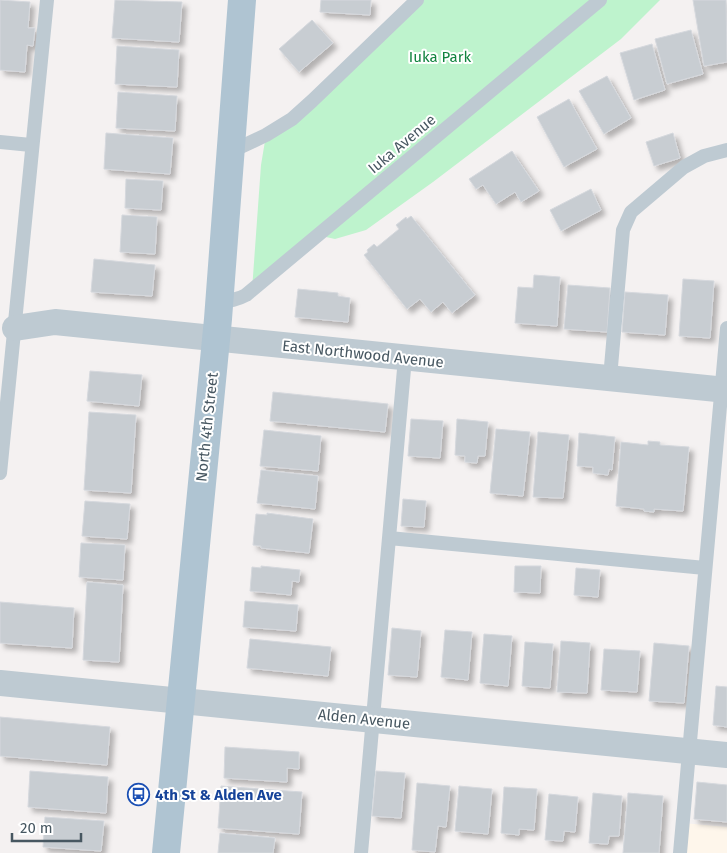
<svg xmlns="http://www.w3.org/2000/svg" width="727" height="853" font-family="'Fira Sans',sans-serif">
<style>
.commercial{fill:#fef6eb}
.green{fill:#bef3cd}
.building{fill:#c8cdd2;stroke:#d5d8dd;filter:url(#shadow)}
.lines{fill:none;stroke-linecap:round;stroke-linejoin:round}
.lane{stroke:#becad2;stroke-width:14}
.street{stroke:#becad2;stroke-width:26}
.primary{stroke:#afc4d2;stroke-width:28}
.labels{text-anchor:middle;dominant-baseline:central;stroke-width:4;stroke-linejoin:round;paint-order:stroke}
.park-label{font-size:15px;fill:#11833f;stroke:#fff}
.street-label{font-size:15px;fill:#475761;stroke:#fff}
.transit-label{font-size:15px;font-weight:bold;fill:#164399;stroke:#fff;text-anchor:start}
</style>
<defs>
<filter id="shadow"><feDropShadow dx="4.5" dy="4.5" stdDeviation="2.5" flood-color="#0004"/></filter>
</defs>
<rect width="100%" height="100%" fill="#f4f1f1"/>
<path class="commercial" d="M683,823L727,827V853H680Z"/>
<path class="green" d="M417,0H660L621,39L433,182L366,230L335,239L317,235L252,290L261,165L266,135Z"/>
<path class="building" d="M0,0L30,2L28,28H35L33,46L27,45L25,72L0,70Z
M115,0L182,2L179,42L112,38Z
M321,0H371L370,15L320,12Z
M693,0H726L727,62L704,66Z
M312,20L333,43L299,72L279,49Z
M691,30L703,74L667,84L655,39Z
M652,44L665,90L634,100L620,53Z
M117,46L179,50L177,87L115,84Z
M607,76L631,118L604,134L579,91Z
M118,92L177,96L175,131L116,128Z
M569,99L597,149L564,167L537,117Z
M106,133L173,138L170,174L104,169Z
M673,133L680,158L654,166L646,142Z
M512,151L539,191L521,202L515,192L496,204L483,185L476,189L469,179Z
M126,179L163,181L161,210L125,208Z
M591,189L601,210L561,231L550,210Z
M122,215L157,217L155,254L120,252Z
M411,216L475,295L452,313L443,302L431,312L420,299L407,309L364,255L368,252L367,250L374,244L377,247L399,229L396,225L406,217L407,219Z
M94,259L155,265L152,296L91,292Z
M534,275L560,277L557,326L515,323L518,287L533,288Z
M683,279L714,281L710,338L679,336Z
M568,285L610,288L607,332L564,329Z
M298,289L338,293V296L350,298L348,322L295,317Z
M625,292L668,295L665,335L622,332Z
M90,371L142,375L139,406L87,401Z
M273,392L388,404L385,432L270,421Z
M89,412L136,415L131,493L84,490Z
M411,419L443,421L440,458L408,456Z
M457,419L488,422L485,456H478L477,463L465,462V456L455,455Z
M496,429L530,432L523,496L490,493Z
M264,430L321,436L318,471L260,466Z
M538,432L569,435L563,498L533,497Z
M579,433L615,437L612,470L609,469L608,475L593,473V467L577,466Z
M648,441L660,442V445L689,447L683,511L654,509V512L644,511V509L616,506L621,442L648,445Z
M261,470L318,476L315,509L257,503Z
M403,499L426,501L424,527L401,526Z
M85,501L130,504L127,539L82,536Z
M267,513L313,519L309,553L261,548V546L253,545L256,514L267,515Z
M81,543L125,545L123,580L79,577Z
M261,566L300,570L299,582L292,581L291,595L250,591L252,567L261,568Z
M515,566H541L540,593L514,592Z
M576,568L600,570L598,597L574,595Z
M87,582L123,585L119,662L83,660Z
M245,601L298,605L296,631L243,627Z
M0,602L74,608L72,648L0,643Z
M392,628L421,631L417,677L388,675Z
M445,630L472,632L468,680L441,677Z
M484,634L512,636L508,686L480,683Z
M250,639L331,647L328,676L247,668Z
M561,641L590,643L587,693L557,692Z
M525,642L553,644L550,688L522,686Z
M654,643L689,646L684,703L649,701Z
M604,649L640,651L637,692L601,690Z
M716,686L727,687V727L713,725Z
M0,717L110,727L107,765L0,756Z
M225,747L299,752V769L287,768V782L224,778Z
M30,771L108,777L106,813L28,807Z
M376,771L405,773L401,818L372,816Z
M697,782L727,785V822L694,819Z
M417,783L450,786L446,827L438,826L435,852L412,850Z
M221,786L302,792L299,834L218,828Z
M459,786L492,789L488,834L455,831Z
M504,787L537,789L534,830L519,829V835L501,833Z
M593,793L622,796L619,836H609L608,844L589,843Z
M628,793L663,796L659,853H623Z
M549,794L578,797L575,832L564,831L563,841L545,840Z
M45,817L104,821L101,851L43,847Z
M220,833L275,838L273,853H218Z"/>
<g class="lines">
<path class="lane" d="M0,142L31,145
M230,152L266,135L292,119L312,101L417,0
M219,301C230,301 237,300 246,295L600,0
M610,378L623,230L631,212L684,167L704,156L727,150
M0,473L47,0
M389,538L705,568
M361,853L405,358
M680,853L727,328"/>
<path class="street" d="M15,328L55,322L727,390
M0,683L727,755"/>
<path class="primary" d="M166,853L218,319L242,0"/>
</g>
<defs>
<symbol id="bus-ring" viewBox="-11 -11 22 22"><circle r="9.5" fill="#fff" stroke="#1a4fb4" stroke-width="1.5"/><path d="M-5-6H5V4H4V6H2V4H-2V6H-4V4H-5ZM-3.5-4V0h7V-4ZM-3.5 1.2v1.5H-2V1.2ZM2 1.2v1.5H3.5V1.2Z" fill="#1a4fb4"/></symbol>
</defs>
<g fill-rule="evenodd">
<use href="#bus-ring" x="126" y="782" width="25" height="25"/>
</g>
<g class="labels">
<g class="park-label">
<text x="440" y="57">Iuka Park</text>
</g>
<g class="street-label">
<text transform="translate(402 144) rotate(-40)">Iuka Avenue</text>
<text transform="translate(363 354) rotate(6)">East Northwood Avenue</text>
<text transform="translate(207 427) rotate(-84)">North 4th Street</text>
<text transform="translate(364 719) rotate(6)">Alden Avenue</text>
</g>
<g class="transit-label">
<text x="155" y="795">4th St &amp; Alden Ave</text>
</g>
</g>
<path d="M12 833v8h69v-8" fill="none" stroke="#475761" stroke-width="2.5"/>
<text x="20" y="833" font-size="15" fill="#475761" stroke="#ffffff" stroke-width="4" paint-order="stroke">20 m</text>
</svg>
